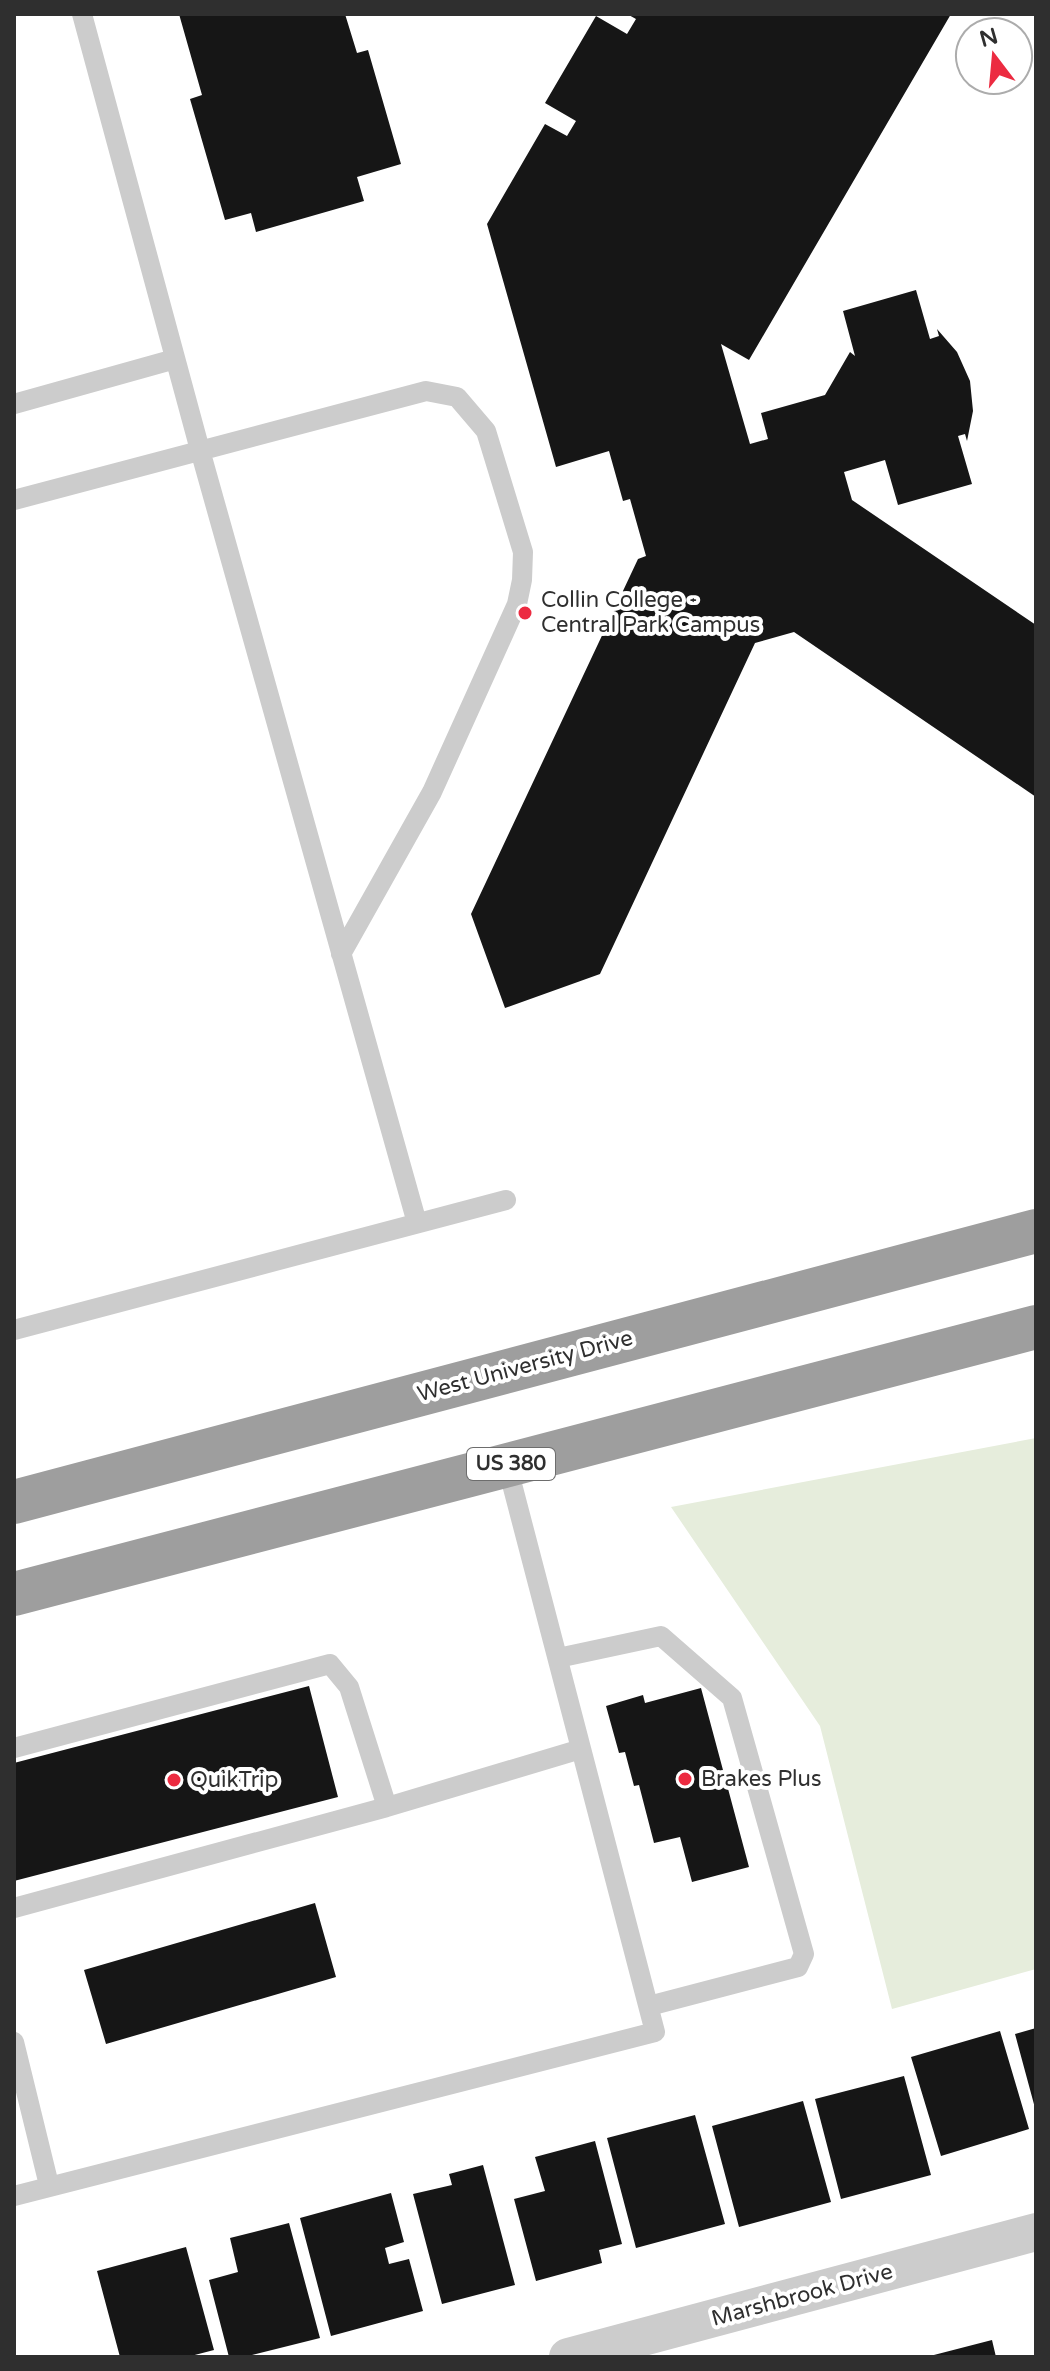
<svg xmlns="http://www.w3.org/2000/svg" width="1050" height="2371" font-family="'Varela Round',sans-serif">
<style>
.green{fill:#e6eddc}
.building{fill:#161616}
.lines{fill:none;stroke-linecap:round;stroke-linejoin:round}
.service{stroke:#ccc;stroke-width:20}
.minor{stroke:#ccc;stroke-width:38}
.trunk{stroke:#9e9e9e;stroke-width:44}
.poi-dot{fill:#ec2b41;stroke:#fff;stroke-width:3}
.labels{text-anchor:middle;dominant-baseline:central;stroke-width:8;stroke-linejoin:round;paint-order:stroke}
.shield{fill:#fff;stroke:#6d6d6d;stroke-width:2}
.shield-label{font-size:20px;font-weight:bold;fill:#2f2f2f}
.poi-label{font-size:22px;fill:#2f2f2f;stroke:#fff;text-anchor:start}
.street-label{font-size:22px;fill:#2f2f2f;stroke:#fff}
</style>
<rect width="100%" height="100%" fill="#fff"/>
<path class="green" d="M1036,1438V1969L892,2009L820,1726L671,1507Z"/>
<path class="building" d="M179,14H345L357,53L368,50L401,164L357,177L364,201L256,232L251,213L225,220L190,99L202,95Z
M627,14H951L749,360L721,344L750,444L768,439L761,413L825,395L850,352L855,356L843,311L916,290L930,339L939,336L937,329L957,352L970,381L973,411L967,441L965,434L958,436L972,484L898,505L885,460L844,472L852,500L1036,625V797L794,632L755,643L600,974L505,1008L471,914L638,559L646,556L630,499L623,501L609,451L556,467L487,224L545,124L567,136L576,121L545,103L596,16L627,34L636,19Z
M309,1686L338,1797L14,1881V1763Z
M701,1688L749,1867L692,1882L680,1837L654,1843L639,1785L634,1786L625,1752L619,1753L606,1706L643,1695L645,1703Z
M315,1903L336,1977L106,2044L84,1970Z
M1036,2028V2108H1035L1015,2034Z
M1000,2031L1029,2129L941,2156L911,2057Z
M904,2076L931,2175L841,2199L815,2099Z
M803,2101L831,2202L739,2227L712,2126Z
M695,2115L725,2224L636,2248L607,2138Z
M595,2141L622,2244L599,2250L602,2263L536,2281L514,2199L545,2191L535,2157Z
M483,2165L515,2285L442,2304L413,2194L452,2185L449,2174Z
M391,2193L404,2242L385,2248L389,2264L409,2259L423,2311L331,2336L300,2218Z
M289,2223L320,2338L244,2357H229L209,2280L238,2272L230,2238Z
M186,2247L214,2350L187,2357H120L97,2271Z
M992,2340L996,2357H931L930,2356Z"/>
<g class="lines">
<path class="service" d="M82,14L200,450L417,1223
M14,404L175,359
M14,500L426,391L457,397L486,431L523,552L522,580L517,604L432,792L341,954
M14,1330L506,1200
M558,1658L661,1636L732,1698L804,1954L798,1967L649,2006
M14,1748L330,1664L349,1687L387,1807
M14,1908L387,1807L581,1749
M14,2042L49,2185
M14,2196L655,2032L507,1465"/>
<path class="minor" d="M568,2357L1036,2232"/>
<path class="trunk" d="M14,1502L1036,1231
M14,1594L1036,1327"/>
</g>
<g class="poi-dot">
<circle cx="525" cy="613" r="8"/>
<circle cx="685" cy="1779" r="8"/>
<circle cx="174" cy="1780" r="8"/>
</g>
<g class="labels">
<rect class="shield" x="467" y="1448" width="88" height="32" rx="6"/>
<g class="shield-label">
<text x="511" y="1464">US 380</text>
</g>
<g class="poi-label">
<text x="541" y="600">Collin College -<tspan x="541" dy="25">Central Park Campus</tspan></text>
<text x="701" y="1779">Brakes Plus</text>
<text x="190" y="1780">QuikTrip</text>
</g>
<g class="street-label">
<text transform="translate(525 1366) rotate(-15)">West University Drive</text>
<text transform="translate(802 2295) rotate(-15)">Marshbrook Drive</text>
</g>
</g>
<rect width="1050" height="2371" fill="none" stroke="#2f2f2f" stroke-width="32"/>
<g transform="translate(994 56) rotate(344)"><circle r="38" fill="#ffffff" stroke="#acacac" stroke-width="2"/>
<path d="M0-6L14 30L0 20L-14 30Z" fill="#ec2b41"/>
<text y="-12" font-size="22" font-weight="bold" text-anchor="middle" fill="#2f2f2f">N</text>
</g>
</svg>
